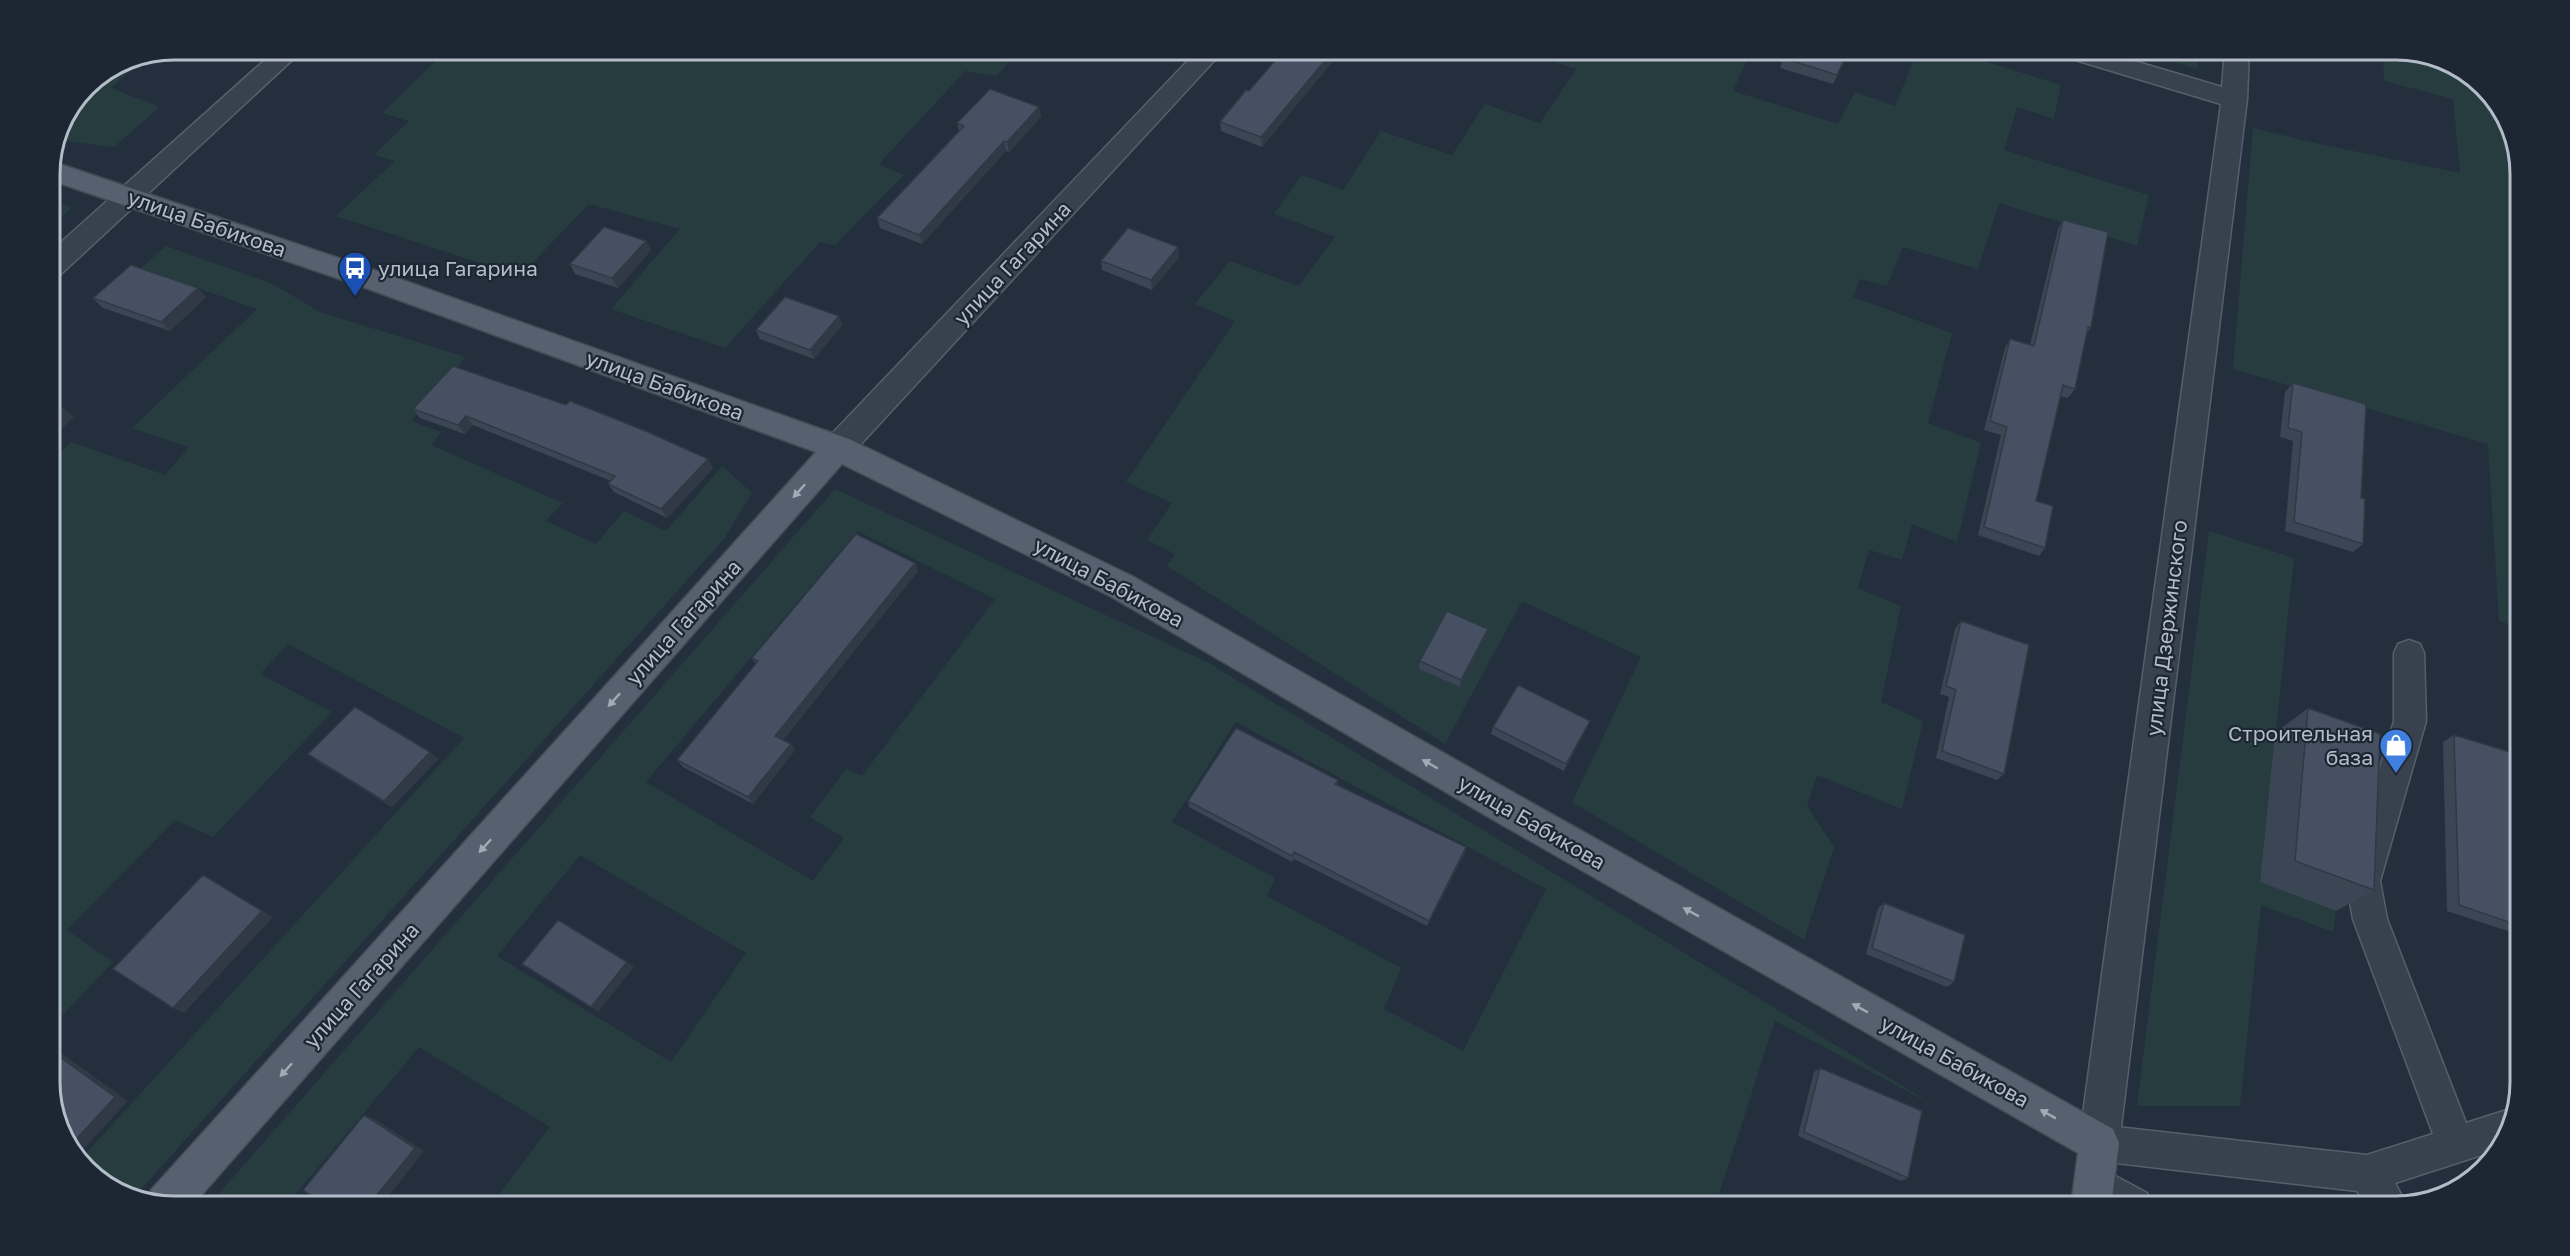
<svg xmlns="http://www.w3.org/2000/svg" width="2570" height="1256" font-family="'Golos Text',sans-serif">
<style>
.green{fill:#263c3f;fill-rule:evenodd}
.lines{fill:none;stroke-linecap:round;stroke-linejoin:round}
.service-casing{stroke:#565f6c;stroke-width:3}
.minor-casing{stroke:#565f6c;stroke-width:3}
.tertiary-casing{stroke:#565f6c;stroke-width:3}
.primary-casing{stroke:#414a57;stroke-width:3}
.service{fill:#38414e;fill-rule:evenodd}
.minor{fill:#38414e;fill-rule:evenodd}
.tertiary{fill:#38414e;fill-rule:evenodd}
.primary{fill:#56606e;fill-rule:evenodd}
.wall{fill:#3b4654}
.shaded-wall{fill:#303945}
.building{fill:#455162;stroke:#303945;stroke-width:1.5}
.oneway{fill:#a1aab7}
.labels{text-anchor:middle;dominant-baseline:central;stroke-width:4.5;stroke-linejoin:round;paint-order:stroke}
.street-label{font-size:21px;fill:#b4bcc9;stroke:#1d2633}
.poi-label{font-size:21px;fill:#b4bcc9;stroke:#1d2633;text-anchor:start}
.rim{fill:none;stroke:#b4bcc9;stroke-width:3}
</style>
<rect width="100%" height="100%" fill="#242f3e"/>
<path class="green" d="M447,50L497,60L507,50H1019L997,76L965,71L879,164L904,175L835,245L820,242L725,348L611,309L680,229L589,204L520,276L336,216L395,161L374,155L409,121L382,113Z
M1519,50H1751L1733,91L1838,124L1855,92L1895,106L1918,50H1949L2061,85L2054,119L2017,107L2004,150L2149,195L2137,246L1999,203L1978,269L1903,247L1887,286L1860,279L1853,297L1952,333L1928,423L1981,443L1957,542L1912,524L1902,560L1869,550L1858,588L1901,606L1881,702L1923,721L1902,809L1817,775L1807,806L1834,847L1804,940L1572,802L1641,657L1522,601L1445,744L1167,566L1175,554L1147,540L1172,503L1126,482L1235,321L1195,304L1230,261L1299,286L1335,237L1274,214L1302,175L1343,190L1381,131L1452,155L1485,104L1540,123L1576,69Z
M2134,50H2199L2197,69Z
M2383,50H2396L2451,62L2500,105L2520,166V628L2499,621L2488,444L2233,369L2253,128L2310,142L2460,173L2453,99L2384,81Z
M121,63L135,67L111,88L160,107L114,147L57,140C67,99 87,85 121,63Z
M50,200L72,207L50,228Z
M166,246L273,284L320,312L466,357L411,421L441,432L431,445L563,503L546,521L596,544L624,511L666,531L722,466L752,493L724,539L134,1197L119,1194L80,1160L464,738L288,644L260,674L332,712L213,837L175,820L67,930L113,962L56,1022L50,1017V491L57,484L50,480V462L71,442L165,475L189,447L132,428L257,309L141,268Z
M835,489L1209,663L1937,1107L1775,1021L1719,1194L1740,1206H490L550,1127L419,1047L286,1206H208ZM857,531L995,599L862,776L846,769L810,817L844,838L813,881L646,782ZM1236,722L1546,889L1463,1051L1384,1009L1401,968L1267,896L1275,878L1172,822ZM580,855L746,953L671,1062L497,956Z
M2209,531L2294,558L2260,882L2336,911L2333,932L2261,905L2240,1106H2137Z"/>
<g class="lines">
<defs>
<path id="service" d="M2409,640L2420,644L2424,653L2426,721L2380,881L2387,919L2466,1123L2510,1109L2514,1110L2508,1137L2497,1150L2395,1183L2406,1204L2397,1206H2367L2357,1191L2099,1161L2086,1156L2081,1143L2086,1130L2099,1125L2367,1155L2433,1134L2353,919L2346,881L2394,721V653L2398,644Z
M2095,1165L2147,1193L2153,1206H2098L2082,1197L2076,1184L2082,1171Z"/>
<path id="minor" d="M276,50H303L60,275L50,278V252Z
M2059,50H2097L2222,87L2225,50H2249L2247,99L2119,1143L2113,1157L2099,1163L2085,1157L2079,1143L2221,104L2062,56Z"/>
<path id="tertiary" d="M1198,50H1224L849,457L838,460L827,457L823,448L827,439Z"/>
<path id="primary" d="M51,161L383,273L849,439L1132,576L1523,798L2113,1129L2119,1143L2111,1206H2071L2078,1153L1497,822L1110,596L842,464L192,1206H174L147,1200L151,1190L816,452L363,287L50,180Z"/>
</defs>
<use href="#service" class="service-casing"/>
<use href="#minor" class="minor-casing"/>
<use href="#tertiary" class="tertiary-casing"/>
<use href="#primary" class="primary-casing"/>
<use href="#service" class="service"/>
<use href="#minor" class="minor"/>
<use href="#tertiary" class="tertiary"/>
<use href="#primary" class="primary"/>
</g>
<path class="wall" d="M202,50H219L214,54Z
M1284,50H1342L1262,147L1221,131L1220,122L1249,91Z
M1850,50L1833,84L1780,68L1783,58Z
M1039,107L1041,117L1009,152L1006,151L922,244L880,228L877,218L959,131L957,123Z
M2063,220L2091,327L2086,335L2075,389L2068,398L2060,396L2036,501L2045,548L2039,556L1978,535L2001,435L1984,430L2005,348L2010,339L2030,345L2058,229Z
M1178,247L1179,257L1152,290L1102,270L1101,261Z
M651,250L618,288L575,274L570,264Z
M206,297L170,331L103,308L93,298Z
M839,316L842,325L814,359L760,339L756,330Z
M453,366L708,459L713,468L667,518L614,492L608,484L611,481L473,425L465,434L420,418L413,409Z
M2293,383L2361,498L2363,544L2353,552L2285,531L2293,441L2280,437L2285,392Z
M915,563L918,571L783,740L791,744L795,750L753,804L683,767L677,760L756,664L752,658Z
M1961,621L2004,774L1997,780L1936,758L1949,697L1940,694L1955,629Z
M1488,629L1486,637L1460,687L1419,669L1420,661Z
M2308,708L2374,890L2336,911L2260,882L2275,733Z
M1590,721L1587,728L1564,771L1491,734L1493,727Z
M2454,735L2520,755V935L2447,911L2443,742Z
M308,754L438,759L392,807L317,761Z
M1338,780L1337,785L1465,853L1427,926L1294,859L1292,862L1189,807L1188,801Z
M1884,903L1954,982L1947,987L1866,954L1878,908Z
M1820,1068L1908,1178L1901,1181L1798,1136L1814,1072Z"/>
<path class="shaded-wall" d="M211,50H219L214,54Z
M1334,50H1342L1262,147L1261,137Z
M1849,50H1850L1833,84L1837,75Z
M1039,107L1041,117L1009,152L1007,142Z
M1004,141L1006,151L922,244L919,235Z
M646,241L651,250L618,288L612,278Z
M1178,247L1179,257L1152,290L1151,280Z
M198,288L206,297L170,331L161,322Z
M839,316L842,325L814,359L810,350Z
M64,409L74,417L50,440V421Z
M466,416L473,425L465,434L458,425Z
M708,459L713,468L667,518L661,509Z
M915,563L918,571L780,743L775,736Z
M1488,629L1486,637L1460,687L1461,680Z
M1590,721L1587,728L1564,771L1566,764Z
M791,744L795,750L753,804L748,797Z
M430,752L438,759L392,807L384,801Z
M1466,847L1465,853L1427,926L1429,921Z
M203,875L273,917L184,1013L173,1008Z
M627,962L634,967L598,1012L591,1007Z
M50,1045L128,1101L78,1155L74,1154L71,1152L69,1147L50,1050Z
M364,1115L375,1119L424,1151L381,1206H368Z"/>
<path class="building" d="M1284,50H1334L1261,137L1220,122L1246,90L1249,91Z
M1788,50H1849L1837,75L1783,58Z
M990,89L1039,107L1007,142L1004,141L919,235L877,218L964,126L957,123Z
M2063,220L2108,232L2091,327H2088L2075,389L2063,385L2036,501L2053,506L2045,548L1984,527L2007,427L1990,421L2010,339L2034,346Z
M604,227L646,241L612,278L570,264Z
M1128,228L1178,247L1151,280L1101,261Z
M131,265L198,288L161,322L93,298Z
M785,297L839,316L810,350L756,330Z
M453,366L566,405L570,401L648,432L708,459L661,509L608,484L615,476L466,416L458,425L413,409Z
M2293,383L2366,404L2361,498L2365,499L2363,544L2294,522L2302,432L2288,428Z
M50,403L64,409L50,421Z
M856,534L915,563L775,736L791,744L748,797L677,760L758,661L752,658Z
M1447,611L1488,629L1461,680L1420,661Z
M1961,621L2029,645L2004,774L1942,751L1956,690L1946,686Z
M1518,685L1590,721L1566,764L1493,727Z
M355,707L430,752L384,801L308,754Z
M2308,708L2380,734L2374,890L2295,861Z
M1236,728L1338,780L1335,784L1466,847L1429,921L1294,852L1292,856L1188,801Z
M2454,735L2520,755V926L2459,905Z
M203,875L262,911L173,1008L113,969Z
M1884,903L1965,935L1954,982L1872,948Z
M558,920L627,962L591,1007L522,964Z
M50,1050L115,1097L69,1147L50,1091Z
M1820,1068L1922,1111L1908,1178L1804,1132Z
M364,1115L415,1148L368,1206H327L303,1190Z"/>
<defs><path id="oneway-solid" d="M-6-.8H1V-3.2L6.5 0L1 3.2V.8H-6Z" transform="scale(1.5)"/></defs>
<g class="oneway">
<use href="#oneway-solid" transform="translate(799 491) rotate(132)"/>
<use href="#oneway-solid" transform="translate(614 700) rotate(132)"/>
<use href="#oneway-solid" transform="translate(1430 764) rotate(-150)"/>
<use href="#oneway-solid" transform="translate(485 846) rotate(132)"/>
<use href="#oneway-solid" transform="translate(1691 912) rotate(-151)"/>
<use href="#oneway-solid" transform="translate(1860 1008) rotate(-151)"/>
<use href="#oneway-solid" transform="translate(286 1070) rotate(132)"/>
<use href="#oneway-solid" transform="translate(2048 1114) rotate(-151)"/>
</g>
<defs>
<symbol id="bus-pin" viewBox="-11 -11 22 30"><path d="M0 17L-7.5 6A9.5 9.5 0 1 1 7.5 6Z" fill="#1a4fb4" stroke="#1d2633"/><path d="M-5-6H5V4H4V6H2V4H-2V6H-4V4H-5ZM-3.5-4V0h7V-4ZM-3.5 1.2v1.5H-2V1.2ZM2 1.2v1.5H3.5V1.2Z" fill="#fff"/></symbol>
<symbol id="shop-pin" viewBox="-11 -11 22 30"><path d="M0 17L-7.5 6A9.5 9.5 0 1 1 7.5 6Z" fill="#3f7fe0" stroke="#1d2633"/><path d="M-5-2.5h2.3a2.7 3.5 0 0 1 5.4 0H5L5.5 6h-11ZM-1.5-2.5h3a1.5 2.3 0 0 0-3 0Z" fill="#fff"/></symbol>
</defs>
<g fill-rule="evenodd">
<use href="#bus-pin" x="336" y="249" width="38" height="52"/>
<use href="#shop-pin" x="2377" y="726" width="38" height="52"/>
</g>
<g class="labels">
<g class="street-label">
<text transform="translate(207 223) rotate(19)">улица Бабикова</text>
<text transform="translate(1012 263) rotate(-47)">улица Гагарина</text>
<text transform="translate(665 385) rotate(20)">улица Бабикова</text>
<text transform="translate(1109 582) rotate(28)">улица Бабикова</text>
<text transform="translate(683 622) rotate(-48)">улица Гагарина</text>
<text transform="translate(2166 628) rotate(-83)">улица Дзержинского</text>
<text transform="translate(1532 822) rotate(30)">улица Бабикова</text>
<text transform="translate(361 985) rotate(-48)">улица Гагарина</text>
<text transform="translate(1955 1061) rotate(29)">улица Бабикова</text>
</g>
<g class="poi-label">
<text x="378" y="268">улица Гагарина</text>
<text x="2373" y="733" text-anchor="end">Строительная<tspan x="2373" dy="24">база</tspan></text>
</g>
</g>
<path d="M0 0H2570V1256H0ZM174 60H2396A114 114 0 0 1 2510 174V1082A114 114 0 0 1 2396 1196H174A114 114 0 0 1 60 1082V174A114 114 0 0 1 174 60Z" fill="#1d2633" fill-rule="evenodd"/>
<path class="rim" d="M174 60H2396A114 114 0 0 1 2510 174V1082A114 114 0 0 1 2396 1196H174A114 114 0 0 1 60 1082V174A114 114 0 0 1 174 60Z"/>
</svg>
